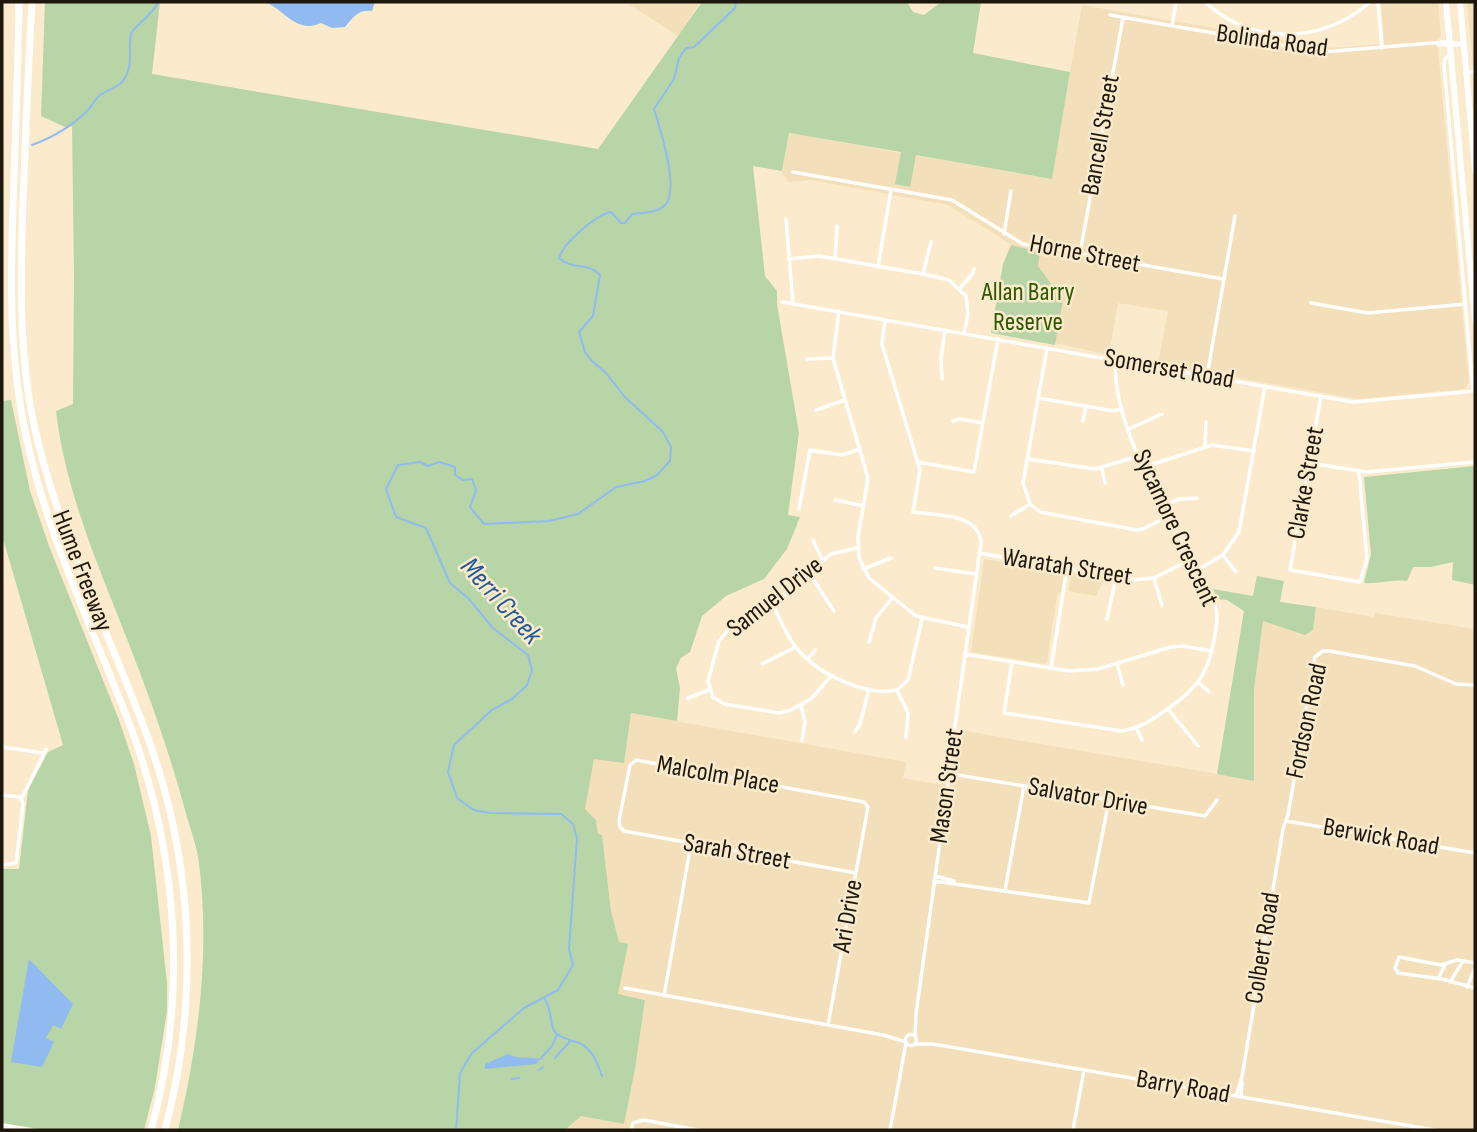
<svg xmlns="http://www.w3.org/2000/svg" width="1477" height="1132" font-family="'Sofia Sans Condensed',sans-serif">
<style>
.built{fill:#f3dfb9}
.green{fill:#b7d5a6}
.water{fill:#91baf1}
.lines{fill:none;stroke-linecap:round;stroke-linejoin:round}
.stream{stroke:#91baf1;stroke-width:2}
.minor{stroke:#fff;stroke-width:3.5}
.trunk{stroke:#fff;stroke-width:6}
.motorway{stroke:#fff;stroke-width:7}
.labels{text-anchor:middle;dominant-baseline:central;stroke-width:5;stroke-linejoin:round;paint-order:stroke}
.street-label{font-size:26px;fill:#1d170c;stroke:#fbebcc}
.park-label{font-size:26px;fill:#2d5800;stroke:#fbebcc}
.water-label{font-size:28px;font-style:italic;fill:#245799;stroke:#fbebcc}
</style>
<rect width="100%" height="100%" fill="#fbebcc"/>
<path class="built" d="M625,2H700L678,36Z
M1381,2H1438L1441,36L1437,39L1469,383L1464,389L1358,399L1158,364L1168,311L1118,303L1109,355L1055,343L1063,299L1036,266L1039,252L1012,245L948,205L811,180L789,182L782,174L789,133L901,153L896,184L909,187L915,155L1051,179L1082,5L1328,48L1384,44Z
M1467,2H1475V76H1474Z
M984,559L1034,567L1037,571L1038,566L1064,572L1061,593L1059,592L1057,596L1047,662L1045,664L971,652Z
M1073,574L1104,580L1096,596L1068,591L1071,576Z
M1316,607L1374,617L1375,613L1475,629V1130H565L581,1116L624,1124L635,1069L645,1000L618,994L627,944L619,942L611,911L602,835L598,834L596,820L585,809L594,758L624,763L631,713L906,762L903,778L942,785L946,759L955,760L959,730L1253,780L1254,688L1263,621L1313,630Z"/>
<path class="green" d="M45,2H160L152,74L598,149L702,2H907L913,12L924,15L941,2H981L973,53L1070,72L1052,179L916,155L910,187L895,184L901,152L789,133L782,171L753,166L765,276L777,291V304L799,433L788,515L800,517L787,549L764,579L726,596L702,616L690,652L681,658L676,668L680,688L677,721L631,713L624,763L594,759L585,809L596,820L598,834L602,835L611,911L619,942L628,944L618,994L645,1000L635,1069L624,1124L581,1116L565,1130H178C199,1041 211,947 198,856C195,841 189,825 185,810C169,751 149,695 127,639C98,565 65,490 56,411L73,404L74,276L72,126L67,128L41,116Z
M1011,245L1040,252L1038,266L1063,300L1055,345L991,333L1003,264Z
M11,400L30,491L49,546L119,720L134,764L151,836L167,983V1011L155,1087L144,1130H45L2,1123V869H19L28,790L48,752L63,745L2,535V401Z
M1475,466V585L1452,580L1453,562L1431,567H1413L1407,581C1392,579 1380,584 1364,583L1371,554L1364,477Z
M1257,576L1284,581L1280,602L1316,607L1313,630L1305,635L1263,621L1254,689V781L1217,774L1244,611L1227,600L1218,599L1213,589L1253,596Z"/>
<path class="water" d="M266,2H375L372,11C359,9 353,17 345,27L332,28L321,23C297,34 285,11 266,2Z
M29,959L73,1004L61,1029L53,1025L46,1038L54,1042L42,1067L11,1062Z
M508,1054C518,1060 529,1056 540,1059L536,1064L485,1069V1064Z"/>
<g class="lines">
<path class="stream" d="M32,145C54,137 71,127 87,111C92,106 95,99 100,95C110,88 120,88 126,76C133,63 128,48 131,34C133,27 152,16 158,2
M544,998C554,1012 548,1025 556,1033C562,1039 569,1039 576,1042C593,1047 597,1063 602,1076
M555,1058L571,1040
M540,1059L552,1046L557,1034
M539,1070L543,1067
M512,1079L519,1078
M456,1130L460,1073L472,1053L524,1008L558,990L573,965L569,949L577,838L573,824L561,814L490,813L474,810L457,798L448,772L454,745L492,710L512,699L527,685L532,670L528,655L493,628L468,598L450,583L426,528L396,517L386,489L398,465L420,462L428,466L439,462L455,467V475L463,480L472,479L476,490L470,507L484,524L549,521L578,514L616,487L645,481L657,475L670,461L671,447L663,432L625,397L605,372L591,360L585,352L579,332L593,316L600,275C589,262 571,270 559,258C563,243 596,215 611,212L621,223H625L632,214C642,213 656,213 664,206C681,192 660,129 654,109L674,79L679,58L686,48L694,47L735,8L736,2"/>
<path class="minor" d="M1205,2C1253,46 1322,44 1370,2
M1378,2L1382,48
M1110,15L1323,52L1444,42L1463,44
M1172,26L1176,2
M1438,45H1458
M1450,54L1445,59L1444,65L1473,391
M1466,72H1475
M793,172L952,200L1023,244L1223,279
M786,219L793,303
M1004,234L1011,191
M1080,253L1123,18
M789,259L819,256L923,274L949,280L966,296L968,314L964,334
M835,259L837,226
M878,267L891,190
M923,274L931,242
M960,288L973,273L974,269
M782,302L1353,402L1475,391
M1311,303L1368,313L1465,304
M839,311L833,358L868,478L858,537L859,558L869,578L916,616L968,627
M885,320L882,344L920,470L913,512C937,515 979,513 981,543L950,761L952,774L949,777L916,1014L915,1036
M1047,348L1023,483L1030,504L1040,512L1137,530L1143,529L1167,517
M807,359L833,358
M1207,376L1235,216
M942,379L941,359L945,330
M1321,396L1290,570L1360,582L1367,559L1359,472
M1038,398L1114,411L1122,408
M816,410L845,400
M953,421L960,419L983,423
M1083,421L1086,406
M1129,429L1162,414
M1205,447L1206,422
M1028,459L1095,469L1139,456
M918,462L974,472L998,339
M1309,463L1366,472L1475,462
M1144,467L1212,445L1254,451
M1102,469L1105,483
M835,500L864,506
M1162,506L1180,499L1197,498
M799,509L810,450L842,455L860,449
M1011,516L1030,504
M813,540L822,559
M979,553L1133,580L1154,578L1190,560
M1223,555L1236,572
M935,568L976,574
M863,569L891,558
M1197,570L1223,555L1239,532L1265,386
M809,573L834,611
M1154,578L1162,605
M773,605C781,621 788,640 801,653C821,675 868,697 897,690L908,680L922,619
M1107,619L1116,577
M869,642L876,618L892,598
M965,654L1069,671L1098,669L1171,647L1182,646L1212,651
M808,659L815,650
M1012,662L1004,713L1122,731C1145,727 1159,715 1177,702C1200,685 1209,668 1214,640C1216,630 1218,620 1216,609C1212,589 1197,570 1187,552C1160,503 1110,416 1116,360
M762,664L796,647
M1117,664L1123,685
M1051,668L1067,568
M832,675L811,699L791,710L779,713L724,704L713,697L708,681L719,641L734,623L749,614L773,605L831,554L857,548
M1199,683L1209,692
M897,690L908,713L906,737
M688,698L709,690
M801,705L805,722L802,741
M1168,709L1198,746
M1137,729L1142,740
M855,732L860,724L869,689
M2,747L43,753
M952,774L1205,816L1217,800
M2,795L19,797L23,796L46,749
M1286,821L1475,853
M2,865L16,863L23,804L21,797
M935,876L954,881
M934,881L1089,903L1109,800
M1005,890L1024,786
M1475,963L1457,960L1441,965L1399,957L1395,968L1398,973L1442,979L1475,988
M1438,979L1445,965
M1450,982L1463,961
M1467,987L1475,968
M625,988L883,1035L906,1042
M664,996L691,844
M828,1025L868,807L864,802L636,760L630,765L619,821L620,827L624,831L856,873
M905.5 1040a5.5 5.5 0 1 1 11 0a5.5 5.5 0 1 1-11 0Z
M915,1044H933L1434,1130
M1236,1096L1242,1077L1283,829L1288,815L1315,657L1323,651H1329L1415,666L1456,684L1475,685
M1241,1097L1242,1082
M2,1125L32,1130
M631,1130L633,1123L644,1120L698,1130
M890,1130L906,1043
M1073,1130L1084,1070"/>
<path class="trunk" d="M1446,2L1475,320
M1460,2L1475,171"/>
<path class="motorway" d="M19,2C18,71 15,141 13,211C10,286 10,362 26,436C48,540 97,637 134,736C179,863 187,1001 151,1130
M32,2C28,68 26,133 23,199C21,275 18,350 34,425C58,535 111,636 149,741C194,865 199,1003 165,1130"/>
</g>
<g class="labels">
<g class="street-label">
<text transform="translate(1272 41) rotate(8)">Bolinda Road</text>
<text transform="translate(1101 135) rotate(-80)">Bancell Street</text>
<text transform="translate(1085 254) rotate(11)">Horne Street</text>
<text transform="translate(1169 369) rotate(10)">Somerset Road</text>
<text transform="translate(1306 483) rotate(-80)">Clarke Street</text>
<text transform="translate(1175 528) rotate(65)">Sycamore Crescent</text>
<text transform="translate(1067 567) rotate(9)">Waratah Street</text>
<text transform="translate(82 571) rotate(69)">Hume Freeway</text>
<text transform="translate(775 597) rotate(-38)">Samuel Drive</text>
<text transform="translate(1307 721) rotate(-78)">Fordson Road</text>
<text transform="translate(718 775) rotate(10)">Malcolm Place</text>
<text transform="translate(947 786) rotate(-82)">Mason Street</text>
<text transform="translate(1088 797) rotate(10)">Salvator Drive</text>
<text transform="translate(1381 837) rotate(10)">Berwick Road</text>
<text transform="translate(737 852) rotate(10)">Sarah Street</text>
<text transform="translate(848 916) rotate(-80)">Ari Drive</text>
<text transform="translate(1263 948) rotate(-81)">Colbert Road</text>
<text transform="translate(1183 1087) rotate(10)">Barry Road</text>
</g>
<g class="park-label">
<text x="1028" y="292">Allan Barry<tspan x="1028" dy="30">Reserve</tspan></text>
</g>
<g class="water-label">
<text transform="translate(501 601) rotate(48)">Merri Creek</text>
</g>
</g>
<rect width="1477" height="1132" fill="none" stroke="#1d170c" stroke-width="7"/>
</svg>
